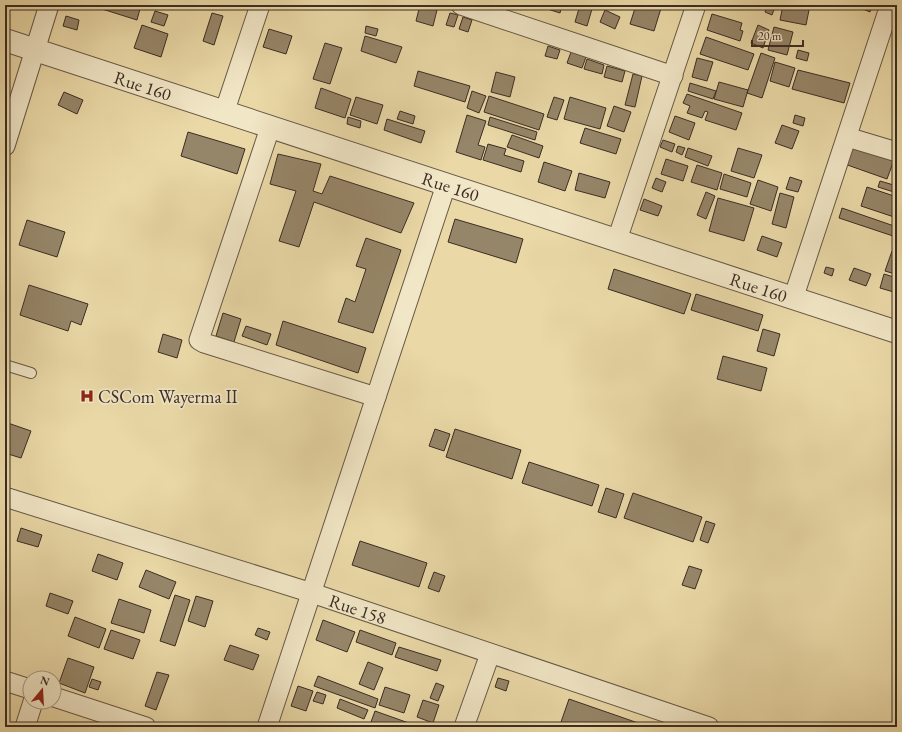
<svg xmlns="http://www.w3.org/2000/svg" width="902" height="732" font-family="'EB Garamond',serif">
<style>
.building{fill:#968669;stroke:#3b2d25}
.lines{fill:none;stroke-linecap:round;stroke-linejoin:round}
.service-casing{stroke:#675846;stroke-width:12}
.minor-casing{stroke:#675846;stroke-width:21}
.tertiary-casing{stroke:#675846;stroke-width:24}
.service{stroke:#f1e6c6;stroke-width:10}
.minor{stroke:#f1e6c6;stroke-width:19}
.tertiary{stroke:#f1e6c6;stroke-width:22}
.labels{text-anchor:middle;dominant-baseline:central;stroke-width:3.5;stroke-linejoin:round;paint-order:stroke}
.street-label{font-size:18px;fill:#3b2d25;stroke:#f1e6c6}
.poi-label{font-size:18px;fill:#3b2d25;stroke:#f1e6c6;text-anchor:start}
</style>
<rect width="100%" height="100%" fill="#ead9a7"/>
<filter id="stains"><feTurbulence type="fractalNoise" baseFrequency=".005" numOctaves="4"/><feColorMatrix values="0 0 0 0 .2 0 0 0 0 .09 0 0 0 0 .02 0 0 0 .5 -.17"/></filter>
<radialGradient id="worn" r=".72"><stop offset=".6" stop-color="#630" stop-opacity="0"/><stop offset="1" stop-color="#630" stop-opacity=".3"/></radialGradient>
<path class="building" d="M103,5H141L137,20L102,9Z
M207,5H222L220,9Z
M276,5H289L288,9Z
M420,5L437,10L433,26L416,21Z
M539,5H562L560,13L538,6Z
M580,5L592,9L587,26L575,22Z
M636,5H662L654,31L630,24Z
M716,5H730L729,9Z
M767,5L775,7L772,15L765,12Z
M783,5H810L806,25L780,20Z
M859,5H872L870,12L858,7Z
M605,10L620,17L615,29L600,22Z
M155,11L168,15L164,26L151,22Z
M212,13L223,16L214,45L203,41Z
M450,13L458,15L454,27L446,25Z
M712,14L742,23L740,30L743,31L740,41L707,30Z
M66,16L79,20L77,30L63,26Z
M463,17L472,20L468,32L459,29Z
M142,25L168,34L161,57L134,48Z
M758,25L769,30L763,48L751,43Z
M366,26L378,29L376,36L365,33Z
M774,27L793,32L787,55L768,50Z
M269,29L292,36L286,54L263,47Z
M365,36L402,47L396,63L361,51Z
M706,37L754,54L748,70L700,54Z
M325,43L342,48L330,84L313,79Z
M548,46L560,50L557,59L545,56Z
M798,50L809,53L807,61L796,58Z
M571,52L586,57L582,68L567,63Z
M761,53L775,58L762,98L747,93Z
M697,58L713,62L707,81L692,77Z
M587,59L604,65L602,74L584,69Z
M775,62L795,68L789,87L770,81Z
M607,66L625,71L622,82L604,77Z
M798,70L850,83L844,103L792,89Z
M418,71L470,86L465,102L414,86Z
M496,72L515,77L510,97L491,92Z
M633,74L642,76L635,107L625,105Z
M719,82L748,90L743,107L714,99Z
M690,83L716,91L713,99L688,91Z
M321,88L351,99L345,118L315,108Z
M472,91L486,96L479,113L467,108Z
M64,92L83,100L77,114L58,105Z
M687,94L742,113L736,130L705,120L708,112L705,111L702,118L687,113L690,106L683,103Z
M489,96L544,114L539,130L484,112Z
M356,97L383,105L377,124L350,115Z
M554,97L564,100L557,120L547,117Z
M570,97L606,108L600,129L564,119Z
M614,106L631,112L624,132L607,126Z
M400,111L415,116L413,124L397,119Z
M467,115L486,121L478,145L485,147L481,160L456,152Z
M795,115L805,118L803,126L793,123Z
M675,116L695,123L689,140L669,132Z
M348,117L361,121L360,128L347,124Z
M490,117L537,132L535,140L488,125Z
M387,119L425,131L421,143L384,130Z
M782,125L799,131L792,149L775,143Z
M585,128L621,139L616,154L580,143Z
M188,132L245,149L237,174L181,156Z
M512,135L543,146L539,158L507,147Z
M663,140L675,144L672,152L660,147Z
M847,140L895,157L887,179L839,162Z
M488,144L506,149L504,155L524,161L521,172L483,160Z
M678,146L685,148L682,155L676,152Z
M688,148L712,156L708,166L685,157Z
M738,148L762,155L754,178L731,171Z
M278,154L321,164L313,191L322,194L330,176L414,203L401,233L314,202L299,247L279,241L296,191L270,184Z
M666,159L688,166L683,181L661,174Z
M544,162L572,171L565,191L538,182Z
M697,165L722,173L717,190L691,182Z
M579,173L610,182L605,198L575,190Z
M724,174L751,183L747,197L720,189Z
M790,177L802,181L798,192L786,189Z
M656,178L666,182L662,192L652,188Z
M758,180L778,187L771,211L750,204Z
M880,181L897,186V193L878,187Z
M867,187L897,197V218L861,206Z
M706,192L715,196L706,219L697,215Z
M780,193L794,197L786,228L772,224Z
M718,198L754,208L744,241L709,231Z
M644,199L662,206L658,216L640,210Z
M842,208L897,227L896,237L839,218Z
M455,219L523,239L516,263L448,242Z
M27,220L65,232L57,257L19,245Z
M762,236L782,243L777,257L757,250Z
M366,238L401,250L373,333L338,322L346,298L355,302L366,269L356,266Z
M892,251L897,253L895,274L885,271Z
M826,267L834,269L832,276L824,273Z
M854,268L871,274L866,286L849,280Z
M614,269L691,294L684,314L608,289Z
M884,274L897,278V293L880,288Z
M29,285L88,304L81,325L71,321L68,331L20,315Z
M696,294L763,315L758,331L691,310Z
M223,313L241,319L234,342L216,336Z
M283,321L366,348L358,373L276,345Z
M246,326L271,334L267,345L242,336Z
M763,329L780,334L774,356L757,351Z
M163,334L182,340L177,358L158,352Z
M723,356L767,368L761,391L717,379Z
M5,422L31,431L21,458L5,453Z
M435,429L450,434L444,451L429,446Z
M455,429L521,450L512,479L446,457Z
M529,462L599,485L592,506L522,483Z
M606,488L624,494L616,518L598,512Z
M633,493L702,517L693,542L624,518Z
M706,521L715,524L708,543L700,540Z
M21,528L42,535L38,547L17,541Z
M360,541L427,563L419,587L352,565Z
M98,554L123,563L117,580L92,571Z
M689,566L702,570L695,589L682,585Z
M146,570L176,582L169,599L139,587Z
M434,572L445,576L439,592L428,588Z
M50,593L73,601L68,614L46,606Z
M175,595L190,600L175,646L160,641Z
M196,596L213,601L205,627L188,621Z
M119,599L151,610L144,633L111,623Z
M75,617L106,629L99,648L68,636Z
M323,620L355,632L347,652L316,640Z
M258,628L270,632L267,640L255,635Z
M111,630L140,640L133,659L104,649Z
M360,630L396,643L392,655L356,642Z
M230,645L259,655L253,670L224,660Z
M399,647L441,660L437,671L395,657Z
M68,658L94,667L85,693L59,683Z
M368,662L383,668L374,690L359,684Z
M157,672L169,675L156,710L145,706Z
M318,676L378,699L375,708L314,686Z
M498,678L509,681L506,691L495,687Z
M92,679L101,682L98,690L89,687Z
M436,683L444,686L438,701L430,698Z
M298,686L313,691L306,711L291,706Z
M385,687L410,695L404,713L379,705Z
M317,692L326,695L323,704L313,701Z
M340,699L368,710L364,719L337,708Z
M569,699L641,724L639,727H565L560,725Z
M423,700L439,705L433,723L417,717Z
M375,711L420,727H385L371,722Z"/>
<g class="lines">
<defs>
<path id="service" d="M5,365L31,373"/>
<g id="minor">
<path d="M461,5L673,76"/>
<path d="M224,113L260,5"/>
<path d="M270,128L199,340L204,343L376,397"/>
<path d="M847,137L897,152"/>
<path d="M5,146L49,5"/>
<path d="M617,240L696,5"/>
<path d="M793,299L890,5"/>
<path id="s1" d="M5,497L312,593L709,727"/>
<path d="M5,681L30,689"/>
<path d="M54,697L146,727"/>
<path d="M25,727L33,702"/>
<path d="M267,727L446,185"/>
<path d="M464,727L490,654"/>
</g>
<g id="tertiary">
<path id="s2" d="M5,40L897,332"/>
</g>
</defs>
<use href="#service" class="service-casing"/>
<use href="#minor" class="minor-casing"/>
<use href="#tertiary" class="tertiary-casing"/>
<use href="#service" class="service"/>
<use href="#minor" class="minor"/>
<use href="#tertiary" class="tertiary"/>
</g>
<defs>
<symbol id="hospital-bare" viewBox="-9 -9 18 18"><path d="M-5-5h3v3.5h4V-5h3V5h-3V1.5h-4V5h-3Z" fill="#8f2418" stroke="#f1e6c6" stroke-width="2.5" paint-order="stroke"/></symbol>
</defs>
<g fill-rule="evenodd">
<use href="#hospital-bare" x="77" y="386" width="20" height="20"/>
</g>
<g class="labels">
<g class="street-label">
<text stroke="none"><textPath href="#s2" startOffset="145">Rue 160</textPath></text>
<text stroke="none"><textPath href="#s2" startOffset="469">Rue 160</textPath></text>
<text stroke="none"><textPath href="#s2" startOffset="793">Rue 160</textPath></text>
<text stroke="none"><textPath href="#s1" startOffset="370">Rue 158</textPath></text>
</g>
<g class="poi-label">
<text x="98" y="396">CSCom Wayerma II</text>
</g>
</g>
<rect width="902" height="732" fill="none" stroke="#ead9a7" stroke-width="20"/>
<rect x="6" y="6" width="890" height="720" fill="none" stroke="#3b2d25" stroke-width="2"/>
<rect x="10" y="10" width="882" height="712" fill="none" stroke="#3b2d25"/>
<g transform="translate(42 690) rotate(18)"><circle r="19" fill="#f1e6c6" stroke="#a89c86"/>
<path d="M0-3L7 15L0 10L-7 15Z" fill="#8f2418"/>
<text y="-6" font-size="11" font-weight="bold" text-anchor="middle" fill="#3b2d25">N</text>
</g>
<path d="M752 40v6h51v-6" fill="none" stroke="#3b2d25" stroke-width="2"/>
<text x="758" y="40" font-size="12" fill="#3b2d25" stroke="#f1e6c6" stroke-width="3" paint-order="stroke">20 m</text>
<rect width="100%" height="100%" filter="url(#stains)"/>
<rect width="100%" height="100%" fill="url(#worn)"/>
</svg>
